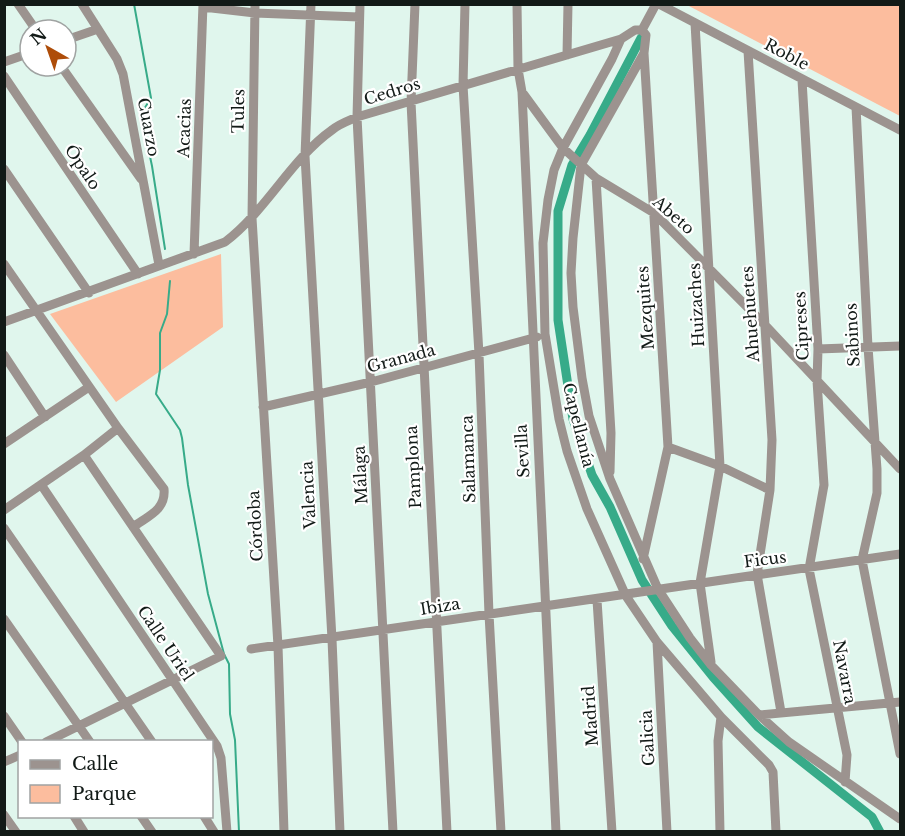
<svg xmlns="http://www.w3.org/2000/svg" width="905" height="836" font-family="'Libre Baskerville',serif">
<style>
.green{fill:#fcbd9e}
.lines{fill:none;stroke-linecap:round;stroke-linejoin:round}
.stream{stroke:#37ab89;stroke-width:2}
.canal{stroke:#37ab89;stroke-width:9}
.minor{stroke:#9c938f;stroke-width:9}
.labels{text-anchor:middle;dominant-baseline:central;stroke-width:4.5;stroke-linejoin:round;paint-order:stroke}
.street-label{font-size:16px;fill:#121a17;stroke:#fff}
</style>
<rect width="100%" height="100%" fill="#e0f6ed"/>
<path class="green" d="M687,5H900V116Z
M221,254L223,327L116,402L50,314Z"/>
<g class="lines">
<path class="stream" d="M134,4L151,98L141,114L152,166L165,249
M170,281L167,314L160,333V370L156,394L180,430L182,438L188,485L208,594L224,654L229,664L230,714L235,740L239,832"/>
<path class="canal" d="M641,38L590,135L572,165L558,211V320L573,419L592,475L610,507L642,580L672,626L713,677L758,727L872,817L880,832"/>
<path class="minor" d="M18,4L36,30
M82,4L117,59L123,74L159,265
M255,4L252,218L278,646L284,832
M311,4L305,156L332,639L340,832
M360,4L357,117L393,832
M415,4L411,102L447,832
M465,4L463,85L479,354L489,614L501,832
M517,4L518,69L522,92L556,832
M659,4L900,130
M203,7L255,13L359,17
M695,23L720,466L700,583L711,662
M642,30L646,35L644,53L668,447L643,559
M642,30L656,4
M621,39L612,59L563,148L554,170L548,200L543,243L545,334L559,419L567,451L587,509L626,596L657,642L721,717L769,765L773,772L776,832
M66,40L98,29
M748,51L772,440L770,490L757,574L781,712
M644,53L581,165L573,238L571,273L573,307L582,378L589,416L610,479L658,589L690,638L711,665L759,715L789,742L900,819
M567,55L568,4
M4,62L30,53
M61,66L141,179
M4,76L138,274
M802,80L818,349L817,381L824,485L809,569L847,755L845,782
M522,92L563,148L596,178L654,213L766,326L900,469
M856,107L868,347L877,469V493L862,560L900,754
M4,169L89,293
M596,178L611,433L610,472
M194,254L203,4
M4,264L118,428L84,455L221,656L46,742
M4,322L225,242C266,211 291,159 332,130C339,124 348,121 357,117L621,39L635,30H642
M818,349L900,346
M4,355L45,417
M263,407L371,382L537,337
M118,428L164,489C166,510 148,516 133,527
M4,444L89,387
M668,447L720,466L770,490
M42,486L217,746L221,758L227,832
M4,510L84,455
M4,528L152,742
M597,600L612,832
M4,619L90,742
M657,642L667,832
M251,649L900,554
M759,715L900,702
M4,716L22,742
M4,762L20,755
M4,815L16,832
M74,816L84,832
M141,816L152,832
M204,816L214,832
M720,832L718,741L721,717"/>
</g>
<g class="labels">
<g class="street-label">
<text transform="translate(787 54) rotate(28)">Roble</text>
<text transform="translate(392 91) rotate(-17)">Cedros</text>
<text transform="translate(238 111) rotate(-89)">Tules</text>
<text transform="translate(149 127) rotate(79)">Cuarzo</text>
<text transform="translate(184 128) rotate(-88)">Acacias</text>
<text transform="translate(83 167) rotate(56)">Ópalo</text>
<text transform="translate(674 215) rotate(41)">Abeto</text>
<text transform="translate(696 305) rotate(-93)">Huizaches</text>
<text transform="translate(645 308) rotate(-94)">Mezquites</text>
<text transform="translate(750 314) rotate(-94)">Ahuehuetes</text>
<text transform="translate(801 326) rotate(-93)">Cipreses</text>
<text transform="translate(852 335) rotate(-93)">Sabinos</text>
<text transform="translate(401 358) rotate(-15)">Granada</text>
<text transform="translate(579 425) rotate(76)">Capellanía</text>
<text transform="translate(522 451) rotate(-93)">Sevilla</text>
<text transform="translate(468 459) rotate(-92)">Salamanca</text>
<text transform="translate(413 467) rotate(-93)">Pamplona</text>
<text transform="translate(360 475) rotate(-93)">Málaga</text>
<text transform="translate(308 495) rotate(-93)">Valencia</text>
<text transform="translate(255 526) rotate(-93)">Córdoba</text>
<text transform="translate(765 559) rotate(-7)">Ficus</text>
<text transform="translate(440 606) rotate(-9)">Ibiza</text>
<text transform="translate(166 643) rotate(56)">Calle Uriel</text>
<text transform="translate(845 672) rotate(79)">Navarra</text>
<text transform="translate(590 716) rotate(-94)">Madrid</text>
<text transform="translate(647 738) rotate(-93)">Galicia</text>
</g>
</g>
<rect width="905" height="836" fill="none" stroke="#121a17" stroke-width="12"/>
<rect x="18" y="740" width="195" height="78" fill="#ffffff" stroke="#a0a3a2" stroke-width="1.5"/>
<rect x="30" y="760" width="30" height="9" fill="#9c938f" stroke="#a0a3a2" stroke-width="1.5"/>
<text x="72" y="770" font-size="18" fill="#121a17">Calle</text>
<rect x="30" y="785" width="30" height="18" fill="#fcbd9e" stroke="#a0a3a2" stroke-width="1.5"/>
<text x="72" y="800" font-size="18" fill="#121a17">Parque</text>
<g transform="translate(48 48) rotate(320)"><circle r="28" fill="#ffffff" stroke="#a0a3a2" stroke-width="1.5"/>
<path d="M0-4.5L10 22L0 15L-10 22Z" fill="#ae4d09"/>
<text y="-9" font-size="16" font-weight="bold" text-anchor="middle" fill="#121a17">N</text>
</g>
</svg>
